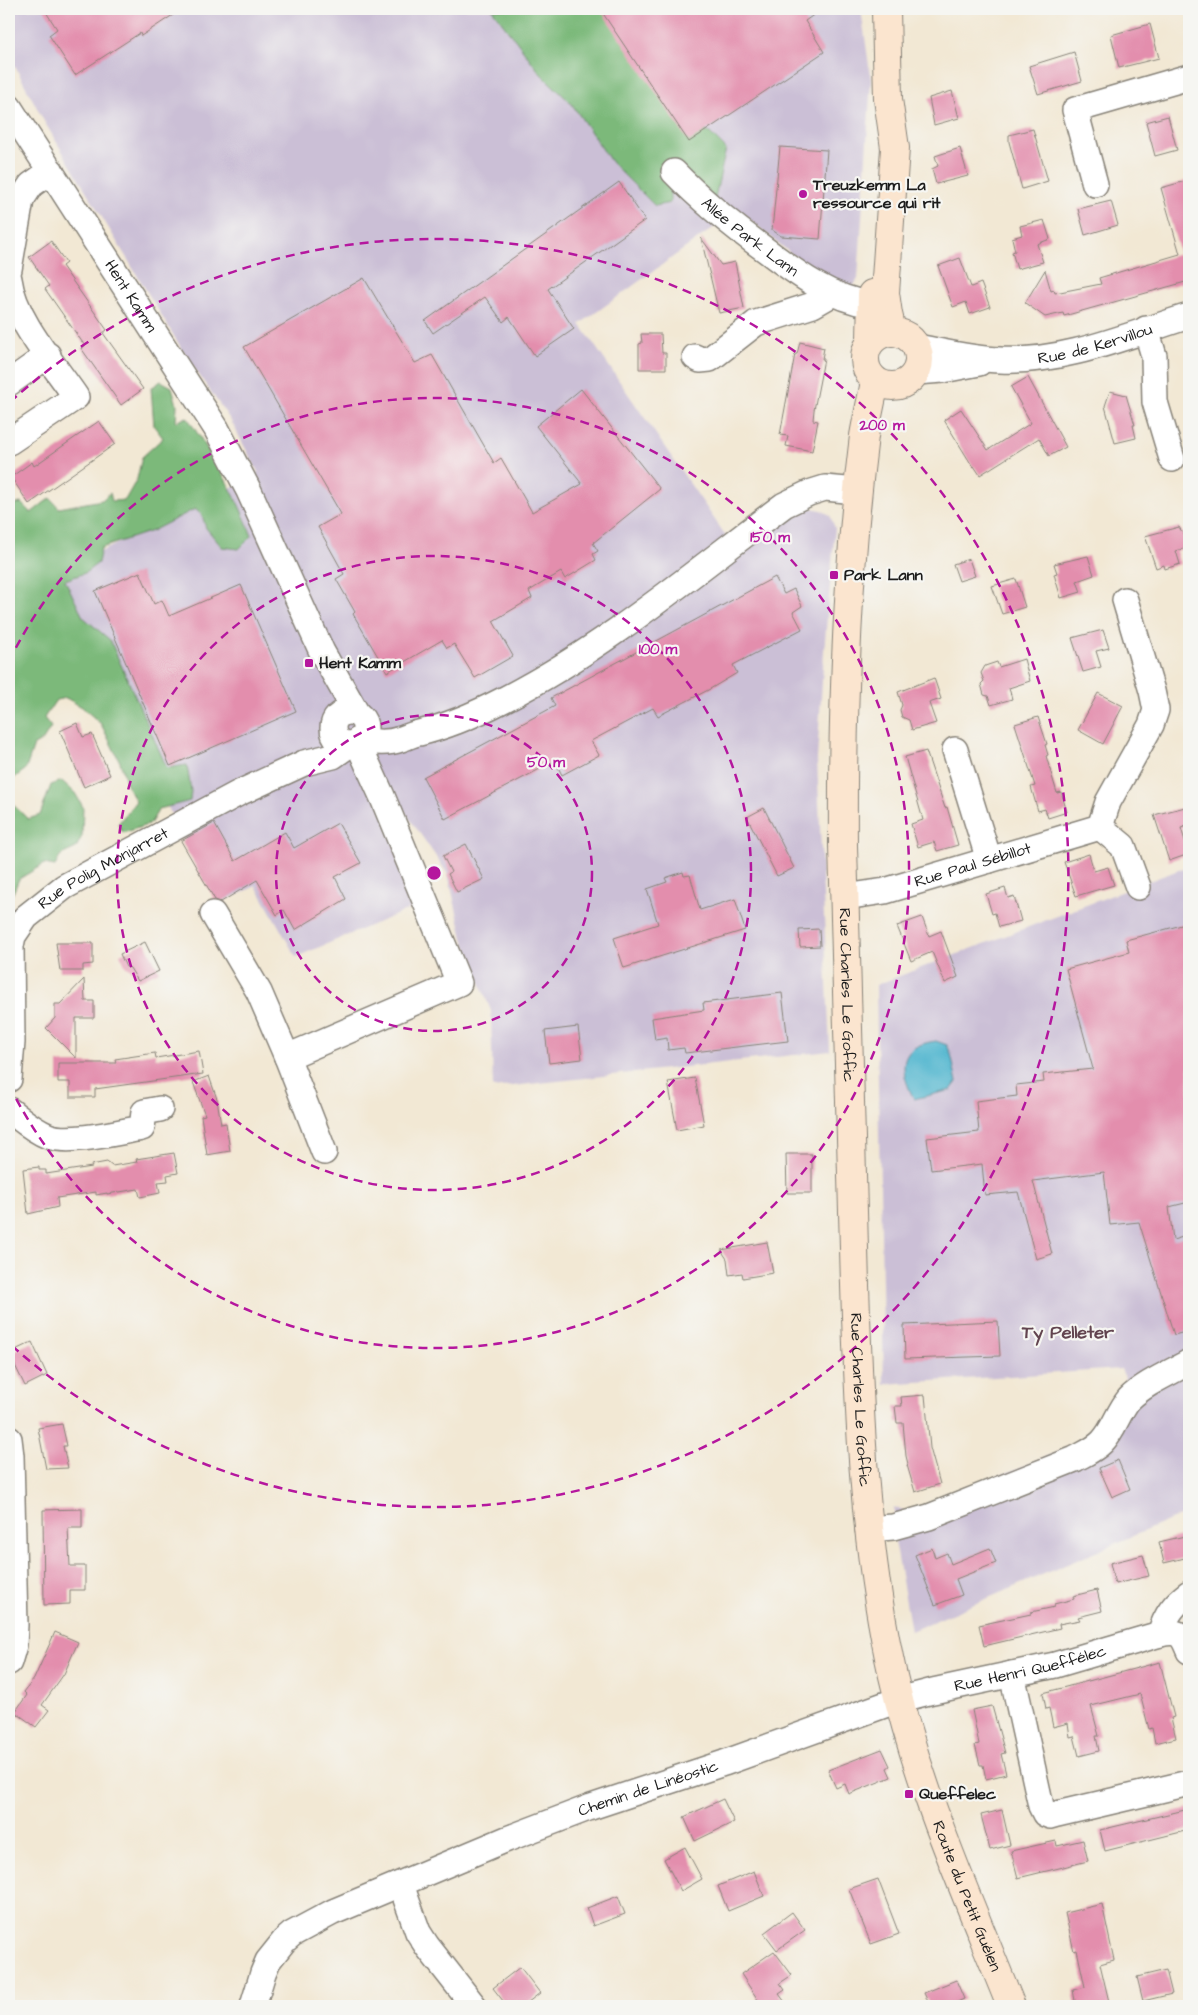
<svg xmlns="http://www.w3.org/2000/svg" width="1198" height="2015" font-family="'Architects Daughter',sans-serif">
<style>
.industrial{fill:#cbbfd6}
.forest{fill:#7cb97a;stroke:#4c6a4b}
.water{fill:#51b6cf;stroke:#366976}
.building{fill:#e38ead}
.lines{fill:none;stroke-linecap:round;stroke-linejoin:round}
.street-casing{stroke:#878278;stroke-width:28}
.secondary-casing{stroke:#878278;stroke-width:30}
.street{stroke:#fff;stroke-width:25}
.secondary{stroke:#fbe5cf;stroke-width:28}
.ring{fill:none;stroke:#b5179e;stroke-width:2.5;stroke-dasharray:9 6}
.poi-dot{fill:#b5179e;stroke:#f6f6f2;stroke-width:2}
.labels{text-anchor:middle;dominant-baseline:central;stroke-width:4.5;stroke-linejoin:round;paint-order:stroke}
.poi-label{font-size:16px;font-weight:bold;fill:#1c1c1c;stroke:#f6f6f2;text-anchor:start}
.street-label{font-size:16px;fill:#1c1c1c;stroke:#f6f6f2}
.neighbourhood-label{font-size:18px;font-weight:bold;fill:#62444f;stroke:#f6f6f2}
.centre{fill:#b5179e;stroke:#f6f6f2;stroke-width:2.5}
.ring-label{font-size:15px;text-anchor:middle;font-weight:bold;fill:#b5179e;stroke:#f6f6f2;stroke-width:4.5;stroke-linejoin:round;paint-order:stroke}
</style>
<rect width="100%" height="100%" fill="#f6f6f2"/>
<filter id="ink" filterUnits="userSpaceOnUse"><feTurbulence type="fractalNoise" baseFrequency=".02" numOctaves="2"/><feDisplacementMap in="SourceGraphic" scale="10" xChannelSelector="R" yChannelSelector="G"/><feConvolveMatrix kernelMatrix="1 2 1 2 8 2 1 2 1" color-interpolation-filters="sRGB"/></filter>
<filter id="wash" filterUnits="userSpaceOnUse"><feTurbulence type="fractalNoise" baseFrequency=".0096" numOctaves="4" result="noise"/><feDisplacementMap in="SourceGraphic" scale="20" xChannelSelector="R" yChannelSelector="G"/><feGaussianBlur stdDeviation="1.12" result="paint"/><feColorMatrix in="noise" values="0 0 0 0 0 0 0 0 0 0 0 0 0 0 0 0 0 1.4 0 .05"/><feComposite in="paint" operator="in"/></filter>
<g filter="url(#wash)">
<rect width="100%" height="100%" fill="#f2e8d4"/>
<path class="industrial" d="M9,9H861L871,80L858,279L852,288L817,272L794,256L738,210L580,324L739,555L806,507L821,510L830,515L835,528L824,651L817,759L830,1051L493,1088L491,1011L463,938L448,874L384,782L417,906L296,957L256,886L218,904L49,577L225,491L258,472L231,421L186,356L45,123L9,55Z
M1189,866V1512L911,1631L895,1541L894,1507L907,1513L1086,1441L1096,1431L1126,1380L1121,1369L884,1384L876,985Z"/>
<path class="forest" d="M492,9H616L691,126L710,133L726,149L714,202L670,186V203L655,206L612,163L571,103L541,74Z
M161,381L172,387L177,405L176,422L187,417C213,457 235,491 252,536L239,549L222,547L206,528L202,515L195,509L152,531L101,548L98,563L85,573L65,580L83,617L110,640L167,768L187,765L191,791L190,801L159,809L150,824L123,833L118,824L136,801L128,788L120,762L101,724L82,707L66,698L56,700L44,718L51,727L43,740L34,745L26,769L9,782V506L21,503L31,513L50,498L59,508L102,500L110,493L112,501L125,500L137,479L142,457L163,438L154,426L151,388Z
M62,781L75,793L83,807L82,836L76,848L61,855L55,866L44,864L19,879L13,893L9,898V801L28,819L40,815L51,785Z"/>
<path class="water" d="M936,1041L947,1045L951,1054L957,1082L951,1090L914,1099C899,1070 897,1046 936,1041Z"/>
<g id="blocks">
<path class="building" d="M44,9H182L141,36L140,33L75,75L49,35L57,29Z
M600,9H822L805,21L824,52L689,142Z
M1150,24L1159,58L1119,68L1111,35Z
M1074,52L1082,81L1038,94L1029,66Z
M952,91L959,118L934,125L929,98Z
M1168,116L1177,150L1155,156L1146,122Z
M1033,129L1048,181L1022,189L1009,142V135Z
M780,147L827,150L820,239L781,236L772,230Z
M960,148L968,176L936,184L932,169L938,166L935,156Z
M1189,180V281L1064,316L1063,313L1045,317L1025,303L1045,270L1051,291L1054,290L1055,293L1101,284L1099,278L1180,254L1161,188Z
M619,182L645,220L548,289L574,329L535,356L509,317L503,322L485,297L433,333L425,321Z
M1111,201L1118,225L1085,235L1078,209Z
M1044,220L1050,239L1037,244L1043,262L1017,269L1012,252L1015,251L1012,238L1022,235L1020,226Z
M701,238L721,265L735,262L744,308L719,313Z
M51,241L66,263L62,266L107,330L103,333L143,389L121,405L81,348L85,346L45,289L49,286L29,257Z
M960,258L971,287L981,283L990,307L970,314L966,302L953,307L938,266Z
M364,278L415,363L432,355L494,463L501,458L532,512L582,484L536,426L581,389L660,489L593,543L598,551L593,554L596,560L565,579L561,572L529,591L532,598L493,621L513,656L475,678L454,644L447,648L442,640L387,672L353,614L355,612L336,579L344,574L318,527L341,514L244,347Z
M641,334H661L662,353H666V369H639V344L642,343Z
M800,342L824,348L822,359H824L814,410L813,420L818,421L812,451L786,446L788,436L780,435L795,354H797Z
M1028,377L1066,447L1049,456L1039,438L980,475L974,466L973,467L944,420L961,409L988,450L1031,423L1011,387Z
M1110,391L1126,395L1135,425H1133L1136,438L1115,443L1105,406Z
M99,421L115,444L29,504L11,477L32,462L34,466Z
M1179,527L1189,543V547L1176,551L1180,564L1165,569L1164,565L1156,568L1145,536Z
M1088,556L1094,575L1077,581L1081,592L1061,598L1054,574L1057,573L1054,564Z
M969,559L975,576L959,581L953,564Z
M140,572L154,604L162,600L169,616L241,585L296,711L170,766L95,591Z
M775,577L784,594L794,589L802,606L793,612L802,629L733,665L737,673L710,689L658,716L653,708L591,741L599,755L562,775L555,761L445,819L423,777L555,706L551,698Z
M1016,579L1025,607L1002,614L992,586Z
M1103,630L1109,648L1096,651L1101,667L1083,672L1072,638Z
M1024,659L1030,681L1009,688L1012,699L991,705L988,696L984,695L981,684L984,681L981,673L985,666L997,662L999,667Z
M934,678L941,699L929,703L936,723L912,730L909,720L902,717L900,710L902,705L898,692Z
M1098,693L1123,706L1103,744L1078,730Z
M1038,717L1047,744L1045,745L1048,755L1046,756L1057,793L1061,792L1067,812L1048,818L1045,809L1038,811L1031,787L1035,786L1015,724Z
M77,723L83,737L92,734L110,775L84,787L60,731Z
M926,751L945,808L947,807L958,845L937,851L934,842L918,847L911,824L923,820L905,757Z
M1189,806V825L1181,828L1189,854L1169,861L1154,815Z
M764,808L794,868L777,876L747,817Z
M214,823L235,861L285,832L294,848L338,823L361,863L335,877L346,899L295,930L284,910L277,915L257,880L221,902L215,900L181,841Z
M466,844L484,879L457,892L448,874L451,872L443,856Z
M1089,854L1094,871L1108,867L1114,885L1076,896L1064,862Z
M683,872L684,876L690,875L700,910L735,899L745,930L624,968L614,938L658,924L647,889L667,882L665,878Z
M1005,888L1008,898L1014,896L1021,921L999,927L995,913L992,914L986,894Z
M922,917L929,936L941,931L958,977L945,983L932,952L911,961L897,926Z
M1189,923V1202L1169,1207L1173,1240L1189,1235V1331L1174,1335L1139,1222L1110,1225L1104,1172L1033,1181L1052,1254L1036,1259L1018,1192L985,1195L982,1164L931,1170L927,1138L979,1132L976,1101L1017,1096L1016,1085L1044,1082L1043,1074L1093,1069L1066,969L1129,952L1126,940Z
M819,929L820,946L800,947L799,930Z
M145,942L159,971L138,981L130,968L126,967L120,954Z
M56,943H93V964L83,965V971H60Z
M84,979L85,1001H94V1018H76V1058L46,1028L55,1018V1004H60Z
M782,993L788,1041L685,1053L684,1048L668,1050L667,1038L655,1040L652,1018L704,1010L703,1003Z
M578,1027L582,1059L549,1063L545,1031Z
M199,1051L203,1074L95,1089V1097H70V1082H58V1063H116L115,1059L155,1053L156,1058Z
M209,1076L217,1099L221,1124L226,1123L230,1151L207,1155L201,1116L205,1115L193,1082Z
M695,1078L704,1125L677,1130L668,1082Z
M174,1153L178,1173L167,1175L168,1181L158,1182L160,1193L140,1197L138,1189L107,1194V1193L96,1195V1192L57,1198L58,1207L28,1214L23,1169L39,1167V1170H46V1174L92,1167L91,1165L107,1162L112,1166L137,1162L136,1159Z
M786,1154H812V1193H787Z
M767,1242L773,1273L743,1278L742,1273L729,1275L727,1259L721,1250Z
M998,1321L1000,1356L905,1359L904,1325Z
M32,1342L47,1375L25,1386L9,1353Z
M925,1395L930,1448L940,1484L915,1492L907,1465L908,1464L906,1456L903,1423H897L895,1406H902L901,1397Z
M62,1424L67,1446H63L68,1468L46,1469L38,1428Z
M1118,1460L1130,1489L1112,1497L1099,1468Z
M82,1509V1528H68L70,1566H85V1590H70V1604L44,1605L43,1510Z
M1189,1535V1557L1164,1563L1159,1542Z
M932,1548L935,1558L947,1553L951,1564L990,1548L996,1563L956,1579L962,1595L935,1605L915,1555Z
M1143,1555L1149,1576L1115,1584L1110,1563Z
M1097,1590L1102,1611L1078,1617L1080,1620L1059,1624L1060,1628L984,1646L979,1625L1031,1614V1612L1055,1607L1054,1604L1074,1599L1073,1596Z
M55,1632L78,1642L64,1674L42,1705L49,1710L36,1727L15,1712L27,1695L24,1692L34,1679Z
M1160,1662L1174,1717L1171,1718L1176,1738L1155,1743L1152,1728L1149,1729L1140,1694L1091,1706L1099,1736H1096L1099,1751L1079,1756L1074,1736L1070,1737L1068,1723L1053,1727L1049,1708L1046,1709L1043,1693Z
M992,1706L1005,1753L1001,1754L1006,1774L986,1779L983,1765H980L975,1745L979,1744L972,1710Z
M882,1749L890,1766L887,1768L891,1777L849,1794L845,1784L836,1788L828,1770Z
M723,1799L734,1822L695,1841L684,1817Z
M1189,1809V1830L1105,1851L1100,1830Z
M1002,1810L1010,1845L990,1850L981,1815Z
M1083,1840L1088,1861L1018,1878L1011,1851L1056,1841L1057,1846Z
M685,1847L702,1879L681,1891L664,1859Z
M754,1871L764,1896L728,1911L718,1886Z
M878,1879L899,1934L871,1944L849,1889Z
M618,1896L625,1914L593,1926L587,1908Z
M1102,1904L1114,1960L1100,1964L1110,2006H1076L1073,1990L1085,1987L1077,1950L1074,1951L1065,1913Z
M792,1912L805,1930L777,1950L764,1933Z
M774,1951L792,1975L780,1983L785,1990L779,1994L788,2006H762L741,1974Z
M520,1967L540,1993L523,2006H507L493,1988Z
M1166,1970L1172,1994L1143,2001L1137,1977Z
M956,1980L964,1999L948,2006H930L924,1993Z"/>
</g>
</g>
<g filter="url(#ink)">
<use href="#blocks" fill-opacity="0" stroke="#878278" stroke-width="1"/>
<g class="lines">
<defs>
<g id="street">
<path id="s1" d="M9,107L216,428L249,491L322,652L357,714"/>
<path id="s2" d="M674,172C703,202 734,227 767,251C800,276 830,298 872,305"/>
<path d="M1095,184L1075,110L1189,77"/>
<path d="M9,269L21,200L31,185L51,171"/>
<path d="M9,279C14,319 53,363 76,397L9,442"/>
<path d="M1146,329L1154,356L1155,402L1172,459"/>
<path id="s3" d="M917,347C944,352 972,359 1000,360C1065,363 1128,335 1189,316"/>
<path d="M695,357L700,360L710,359L756,323L813,305L832,294"/>
<path d="M916,372L943,370L979,363"/>
<path d="M9,383L48,355"/>
<circle cx="349" cy="728" r="16"/>
<path d="M360,739C374,743 387,744 401,739C407,737 413,734 419,733C449,726 476,714 503,700C605,648 693,573 784,505L809,493L825,488L857,491"/>
<path d="M955,750L989,860"/>
<path d="M1100,827L1123,846L1138,887"/>
<path id="s4" d="M845,897L885,891L1100,827L1108,802L1151,725L1156,710L1152,691L1125,600"/>
<path d="M213,914L259,992L287,1057L324,1152"/>
<path d="M287,1057L459,983L382,796L357,741"/>
<path id="s5" d="M9,1079L12,1042L11,946L13,936L26,917L64,887L239,793L304,763L333,756L350,744"/>
<path d="M9,1110C21,1119 33,1130 48,1136C69,1144 119,1132 142,1128L144,1112L160,1109"/>
<path d="M9,1439L11,1456L15,1625L14,1645L9,1662"/>
<path d="M868,1529L893,1527L929,1517L1075,1459C1084,1454 1094,1450 1102,1442C1114,1430 1118,1412 1129,1399C1145,1383 1170,1373 1189,1362"/>
<path d="M1160,1634C1179,1630 1182,1634 1189,1651"/>
<path d="M1012,1674L1041,1806L1045,1814L1050,1816L1057,1814L1189,1783"/>
<path d="M401,1885L418,1932L427,1946L474,2006"/>
<path id="s6" d="M253,2006L263,1973L268,1961L284,1941L292,1934L333,1912L507,1839L591,1807L724,1763L898,1700L933,1691L1055,1665L1160,1634C1166,1615 1173,1605 1189,1593"/>
</g>
<g id="secondary">
<path d="M886,9L888,99L895,148L885,293L888,314L892,331"/>
<circle cx="892" cy="359" r="27"/>
<path d="M871,341L872,294"/>
<path id="s7" d="M875,381C872,399 867,418 864,436C847,572 842,708 843,845C847,992 850,1139 855,1285C859,1416 864,1548 893,1676C919,1790 968,1898 1011,2006"/>
</g>
</defs>
<use href="#street" class="street-casing"/>
<use href="#secondary" class="secondary-casing"/>
<use href="#street" class="street"/>
<use href="#secondary" class="secondary"/>
</g>
</g>
<g class="ring">
<circle cx="434" cy="873" r="158"/>
<circle cx="434" cy="873" r="317"/>
<path d="M9 661A475 475 0 1 1 9 1085"/>
<path d="M10 402A634 634 0 1 1 10 1344"/>
</g>
<g class="poi-dot">
<circle cx="803" cy="194" r="5"/>
<rect x="829" y="570" width="10" height="10" rx="2.5"/>
<rect x="304" y="658" width="10" height="10" rx="2.5"/>
<rect x="904" y="1789" width="10" height="10" rx="2.5"/>
</g>
<g class="labels">
<g class="poi-label">
<text x="813" y="185">Treuzkemm La<tspan x="813" dy="18">ressource qui rit</tspan></text>
<text x="844" y="575">Park Lann</text>
<text x="319" y="663">Hent Kamm</text>
<text x="919" y="1794">Queffelec</text>
</g>
<g class="street-label">
<text stroke="none"><textPath href="#s2" startOffset="100">Allée Park Lann</textPath></text>
<text stroke="none"><textPath href="#s1" startOffset="225">Hent Kamm</textPath></text>
<text stroke="none"><textPath href="#s3" startOffset="181">Rue de Kervillou</textPath></text>
<text stroke="none"><textPath href="#s4" startOffset="132">Rue Paul Sébillot</textPath></text>
<text stroke="none"><textPath href="#s5" startOffset="258">Rue Polig Monjarret</textPath></text>
<text stroke="none"><textPath href="#s7" startOffset="616">Rue Charles Le Goffic</textPath></text>
<text stroke="none"><textPath href="#s7" startOffset="1021">Rue Charles Le Goffic</textPath></text>
<text stroke="none"><textPath href="#s6" startOffset="870">Rue Henri Queffélec</textPath></text>
<text stroke="none"><textPath href="#s6" startOffset="469">Chemin de Linéostic</textPath></text>
<text stroke="none"><textPath href="#s7" startOffset="1532">Route du Petit Guélen</textPath></text>
</g>
<g class="neighbourhood-label">
<text x="1068" y="1332">Ty Pelleter</text>
</g>
</g>
<circle cx="434" cy="873" r="8" class="centre"/>
<g class="ring-label">
<text x="882" y="430">200 m</text>
<text x="770" y="542">150 m</text>
<text x="658" y="654">100 m</text>
<text x="546" y="767">50 m</text>
</g>
<rect width="1198" height="2015" fill="none" stroke="#f6f6f2" stroke-width="30"/>
</svg>
